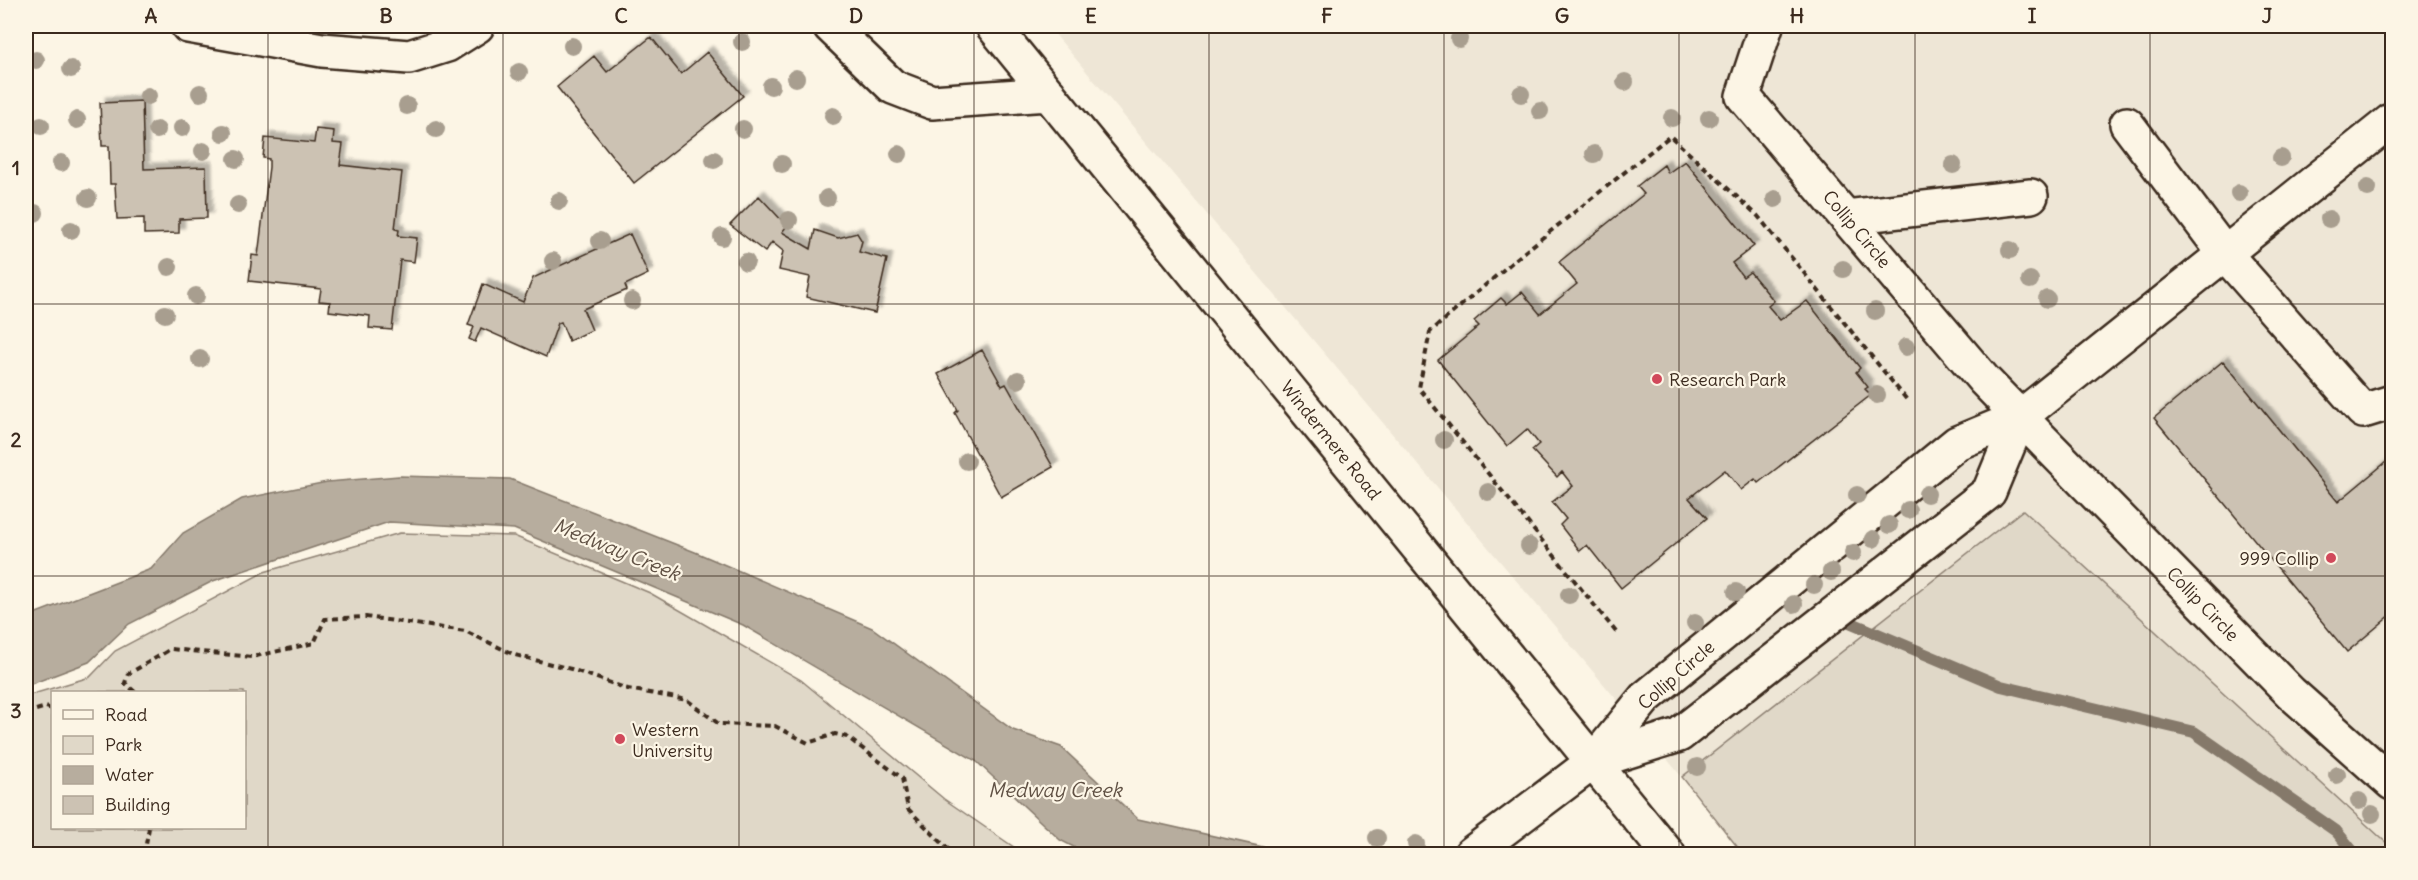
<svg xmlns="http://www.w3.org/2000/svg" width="2418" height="880" font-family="Delius,sans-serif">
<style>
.built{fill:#eee6d6}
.green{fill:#e0d8c8;stroke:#8e8173;stroke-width:1.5;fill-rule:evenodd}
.water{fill:#b7ad9e;stroke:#85796b;stroke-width:1.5}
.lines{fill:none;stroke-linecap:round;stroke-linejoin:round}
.stream{stroke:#85796b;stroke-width:12}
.building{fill:#ccc2b3;stroke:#3b2a1e;stroke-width:1.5;filter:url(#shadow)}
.minor-casing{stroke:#3b2a1e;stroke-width:38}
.path{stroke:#3b2a1e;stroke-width:4;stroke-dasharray:6 4.5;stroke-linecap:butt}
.minor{stroke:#fcf5e5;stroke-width:33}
.tree{fill:#a89e8f}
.grid{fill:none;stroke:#3b2a1e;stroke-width:1.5;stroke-opacity:0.55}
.poi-dot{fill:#d1495b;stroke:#fcf5e5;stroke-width:2}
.labels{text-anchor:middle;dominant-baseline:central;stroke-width:4.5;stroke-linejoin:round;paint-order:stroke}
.street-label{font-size:18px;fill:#3b2a1e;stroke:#fcf5e5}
.poi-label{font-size:18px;fill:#3b2a1e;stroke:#fcf5e5;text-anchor:start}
.water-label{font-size:20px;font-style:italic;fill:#605144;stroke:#fcf5e5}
.neatline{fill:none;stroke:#3b2a1e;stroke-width:2}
.grid-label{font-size:20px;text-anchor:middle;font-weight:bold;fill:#3b2a1e}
</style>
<defs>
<filter id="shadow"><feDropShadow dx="5.5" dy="-5.5" stdDeviation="1.5" flood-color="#0004"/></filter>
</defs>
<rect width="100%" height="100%" fill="#fcf5e5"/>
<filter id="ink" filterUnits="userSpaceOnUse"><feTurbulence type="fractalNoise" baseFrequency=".0167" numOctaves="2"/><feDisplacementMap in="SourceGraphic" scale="12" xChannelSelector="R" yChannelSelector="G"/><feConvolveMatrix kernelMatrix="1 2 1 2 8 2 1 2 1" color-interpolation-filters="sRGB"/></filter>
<g filter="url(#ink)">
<path class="built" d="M1048,26H2392V854H1743L1682,777Z"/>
<path class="green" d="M2023,510L2392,848V854H1743L1682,777Z
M400,533L514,536L650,593L801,680L944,799L1021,852L1016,854H26V696L90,677L115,651L264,572ZM52,692H244V828H52Z"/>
<path class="water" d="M399,476L510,479L695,552L872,628L1013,730L1061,747L1138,819L1294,854H1087L1060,840L976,761L743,625L514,529L389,522L213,581L129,624L89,662L26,686V617L151,569L183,533L242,499L327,482Z"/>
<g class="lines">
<path class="stream" d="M1847,621L2001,686L2194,732L2336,831L2355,854"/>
</g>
<path class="building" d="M651,37L681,74L707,52L743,96L634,183L557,87L594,56L607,72Z
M142,101L144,169L206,167L207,218L179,219V233L144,234V218L117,219L115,184H110L109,146H102L100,103Z
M316,129L334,131L333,143L343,144L340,165L402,172L395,229L399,230L398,236L417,238L414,262L400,260L392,330L369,328L370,316L329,311L330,302L319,301L321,289L249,281L252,255L258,256L269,167V159L263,158L265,138L314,143Z
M1685,161L1754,246L1732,263L1743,277L1750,272L1774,301L1768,306L1780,320L1807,301L1860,368L1856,372L1868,387L1865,389L1871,395L1758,483L1755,479L1741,490L1725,470L1689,498L1707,518L1621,588L1587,545L1580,551L1560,525L1566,519L1552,502L1573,486L1562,472L1557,477L1532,450L1539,444L1527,429L1507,446L1438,360L1479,326L1474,321L1501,298L1507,304L1522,292L1540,314L1577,284L1559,262L1644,194L1637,186L1664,165L1668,173Z
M759,196L787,226L782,232L811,249L815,230L838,238L857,233L862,241L859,252L887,259L875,313L806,297L810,277L779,270L783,251L772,242L765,252L730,225Z
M630,234L648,274L625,285L627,290L583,309L592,330L569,341L561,322L558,323L546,357L481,328L475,342L469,339L474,327L468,325L483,284L523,302L533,278Z
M982,350L1002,386L1006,384L1053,467L1001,497L955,413L958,410L938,374Z
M2223,361L2338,502L2392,457V614L2347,652L2154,418Z"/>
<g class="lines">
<defs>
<path id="minor" d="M188,26L322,50L409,57L447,45L477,26
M830,26L893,87L932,102L1049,94
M993,26L1668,854
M1766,26L1743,96L1984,380L2020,417L2392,120
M2127,124L2225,254L2363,411L2392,402
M1846,217L2031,196
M2020,417L2291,693L2392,783
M1593,762L1679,735L1989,492L2020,417
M1471,854L1593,762L1645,698L1957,443L2020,417"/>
</defs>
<use href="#minor" class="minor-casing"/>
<path class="path" d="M1616,632L1419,388L1430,332L1522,254L1670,136L1757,215L1907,400
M135,692L125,683L128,674L171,649L252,657L314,643L325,619L366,617L465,631L515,655L571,669L628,689L687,700L719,724L775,726L808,743L835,734L847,737L902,778L908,809L953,854
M26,713L46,707L52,709
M144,854L149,828"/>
<use href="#minor" class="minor"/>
</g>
<g class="tree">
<circle cx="1459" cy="39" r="9"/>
<circle cx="742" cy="42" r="9"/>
<circle cx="572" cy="46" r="9"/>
<circle cx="36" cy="60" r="9"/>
<circle cx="71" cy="69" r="9"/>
<circle cx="519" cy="72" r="9"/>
<circle cx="796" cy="78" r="9"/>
<circle cx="1625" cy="82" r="9"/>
<circle cx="771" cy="86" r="9"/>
<circle cx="200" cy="93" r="9"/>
<circle cx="1521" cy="94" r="9"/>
<circle cx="148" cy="96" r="9"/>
<circle cx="407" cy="106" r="9"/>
<circle cx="1540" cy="111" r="9"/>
<circle cx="833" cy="116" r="9"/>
<circle cx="1672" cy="118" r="9"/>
<circle cx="1709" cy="118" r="9"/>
<circle cx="77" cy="120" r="9"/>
<circle cx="41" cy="126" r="9"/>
<circle cx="182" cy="128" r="9"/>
<circle cx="436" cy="129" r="9"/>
<circle cx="743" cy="129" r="9"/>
<circle cx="157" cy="130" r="9"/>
<circle cx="223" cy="133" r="9"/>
<circle cx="203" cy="151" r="9"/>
<circle cx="899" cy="154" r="9"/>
<circle cx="1594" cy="154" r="9"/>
<circle cx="2281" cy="158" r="9"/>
<circle cx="236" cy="159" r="9"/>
<circle cx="714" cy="160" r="9"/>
<circle cx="61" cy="163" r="9"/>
<circle cx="782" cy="164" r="9"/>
<circle cx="1953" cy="165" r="9"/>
<circle cx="2368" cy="188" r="9"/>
<circle cx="2239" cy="193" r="9"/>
<circle cx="88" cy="198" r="9"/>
<circle cx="827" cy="198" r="9"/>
<circle cx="1775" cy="199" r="9"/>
<circle cx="559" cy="201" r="9"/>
<circle cx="238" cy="205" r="9"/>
<circle cx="35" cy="213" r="9"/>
<circle cx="2329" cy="219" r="9"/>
<circle cx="789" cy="220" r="9"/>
<circle cx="71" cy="230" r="9"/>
<circle cx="722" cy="237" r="9"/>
<circle cx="600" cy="241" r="9"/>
<circle cx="2010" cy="250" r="9"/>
<circle cx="553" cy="261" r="9"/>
<circle cx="746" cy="262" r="9"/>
<circle cx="169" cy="267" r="9"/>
<circle cx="1843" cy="269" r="9"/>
<circle cx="2030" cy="280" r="9"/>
<circle cx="196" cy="296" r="9"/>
<circle cx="2047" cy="299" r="9"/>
<circle cx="632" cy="301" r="9"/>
<circle cx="1875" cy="311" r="9"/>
<circle cx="165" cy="314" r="9"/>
<circle cx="1906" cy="347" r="9"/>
<circle cx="200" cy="359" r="9"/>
<circle cx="1018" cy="380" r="9"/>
<circle cx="1877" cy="395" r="9"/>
<circle cx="1444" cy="440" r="9"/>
<circle cx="967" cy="461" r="9"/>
<circle cx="1488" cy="492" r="9"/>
<circle cx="1927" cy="494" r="9"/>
<circle cx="1857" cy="495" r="9"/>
<circle cx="1908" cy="510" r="9"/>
<circle cx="1889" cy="525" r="9"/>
<circle cx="1873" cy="539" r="9"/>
<circle cx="1529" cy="546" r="9"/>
<circle cx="1853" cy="553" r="9"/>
<circle cx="1831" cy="572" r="9"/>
<circle cx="1814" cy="585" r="9"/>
<circle cx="1736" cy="592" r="9"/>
<circle cx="1569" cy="595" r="9"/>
<circle cx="1794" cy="604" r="9"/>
<circle cx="1695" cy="623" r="9"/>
<circle cx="1697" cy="767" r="9"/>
<circle cx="2337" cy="775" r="9"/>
<circle cx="2359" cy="801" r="9"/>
<circle cx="2372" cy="814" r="9"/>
<circle cx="1377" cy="838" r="9"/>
<circle cx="1416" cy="844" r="9"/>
</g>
</g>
<path class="grid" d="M268,26V854M503,26V854M739,26V854M974,26V854M1209,26V854M1444,26V854M1679,26V854M1915,26V854M2150,26V854M26,304H2392M26,576H2392"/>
<g class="poi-dot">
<circle cx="1657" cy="379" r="6"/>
<circle cx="2331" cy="558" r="6"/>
<circle cx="620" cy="739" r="6"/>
</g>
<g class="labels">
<g class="street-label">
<text transform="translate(1857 229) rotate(50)">Collip Circle</text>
<text transform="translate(1331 440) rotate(51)">Windermere Road</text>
<text transform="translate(2203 604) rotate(46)">Collip Circle</text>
<text transform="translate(1676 675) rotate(-41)">Collip Circle</text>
</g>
<g class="poi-label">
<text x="1669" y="379">Research Park</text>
<text x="2319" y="558" text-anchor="end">999 Collip</text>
<text x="632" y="729">Western<tspan x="632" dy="21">University</tspan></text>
</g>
<g class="water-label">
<text transform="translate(617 549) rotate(22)">Medway Creek</text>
<text x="1055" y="789">Medway Creek</text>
</g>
</g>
<rect width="2418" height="880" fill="none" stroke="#fcf5e5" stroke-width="66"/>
<rect x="51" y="691" width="195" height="138" fill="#fcf5e5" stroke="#afa495" stroke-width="1.5"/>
<rect x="63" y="710" width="30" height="9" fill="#fcf5e5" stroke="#afa495" stroke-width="1.5"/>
<text x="105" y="721" font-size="18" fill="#3b2a1e">Road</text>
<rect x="63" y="736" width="30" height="18" fill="#e0d8c8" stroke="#afa495" stroke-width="1.5"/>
<text x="105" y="751" font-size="18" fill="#3b2a1e">Park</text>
<rect x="63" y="766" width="30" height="18" fill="#b7ad9e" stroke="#afa495" stroke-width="1.5"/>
<text x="105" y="781" font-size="18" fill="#3b2a1e">Water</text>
<rect x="63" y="796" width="30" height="18" fill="#ccc2b3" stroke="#afa495" stroke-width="1.5"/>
<text x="105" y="811" font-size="18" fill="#3b2a1e">Building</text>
<rect x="33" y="33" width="2352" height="814" class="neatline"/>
<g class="grid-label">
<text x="151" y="23">A</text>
<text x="386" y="23">B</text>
<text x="621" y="23">C</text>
<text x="856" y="23">D</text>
<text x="1091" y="23">E</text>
<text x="1327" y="23">F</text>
<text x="1562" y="23">G</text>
<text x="1797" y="23">H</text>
<text x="2032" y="23">I</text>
<text x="2267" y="23">J</text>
<text x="16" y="175">1</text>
<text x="16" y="447">2</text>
<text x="16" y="718">3</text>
</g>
</svg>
